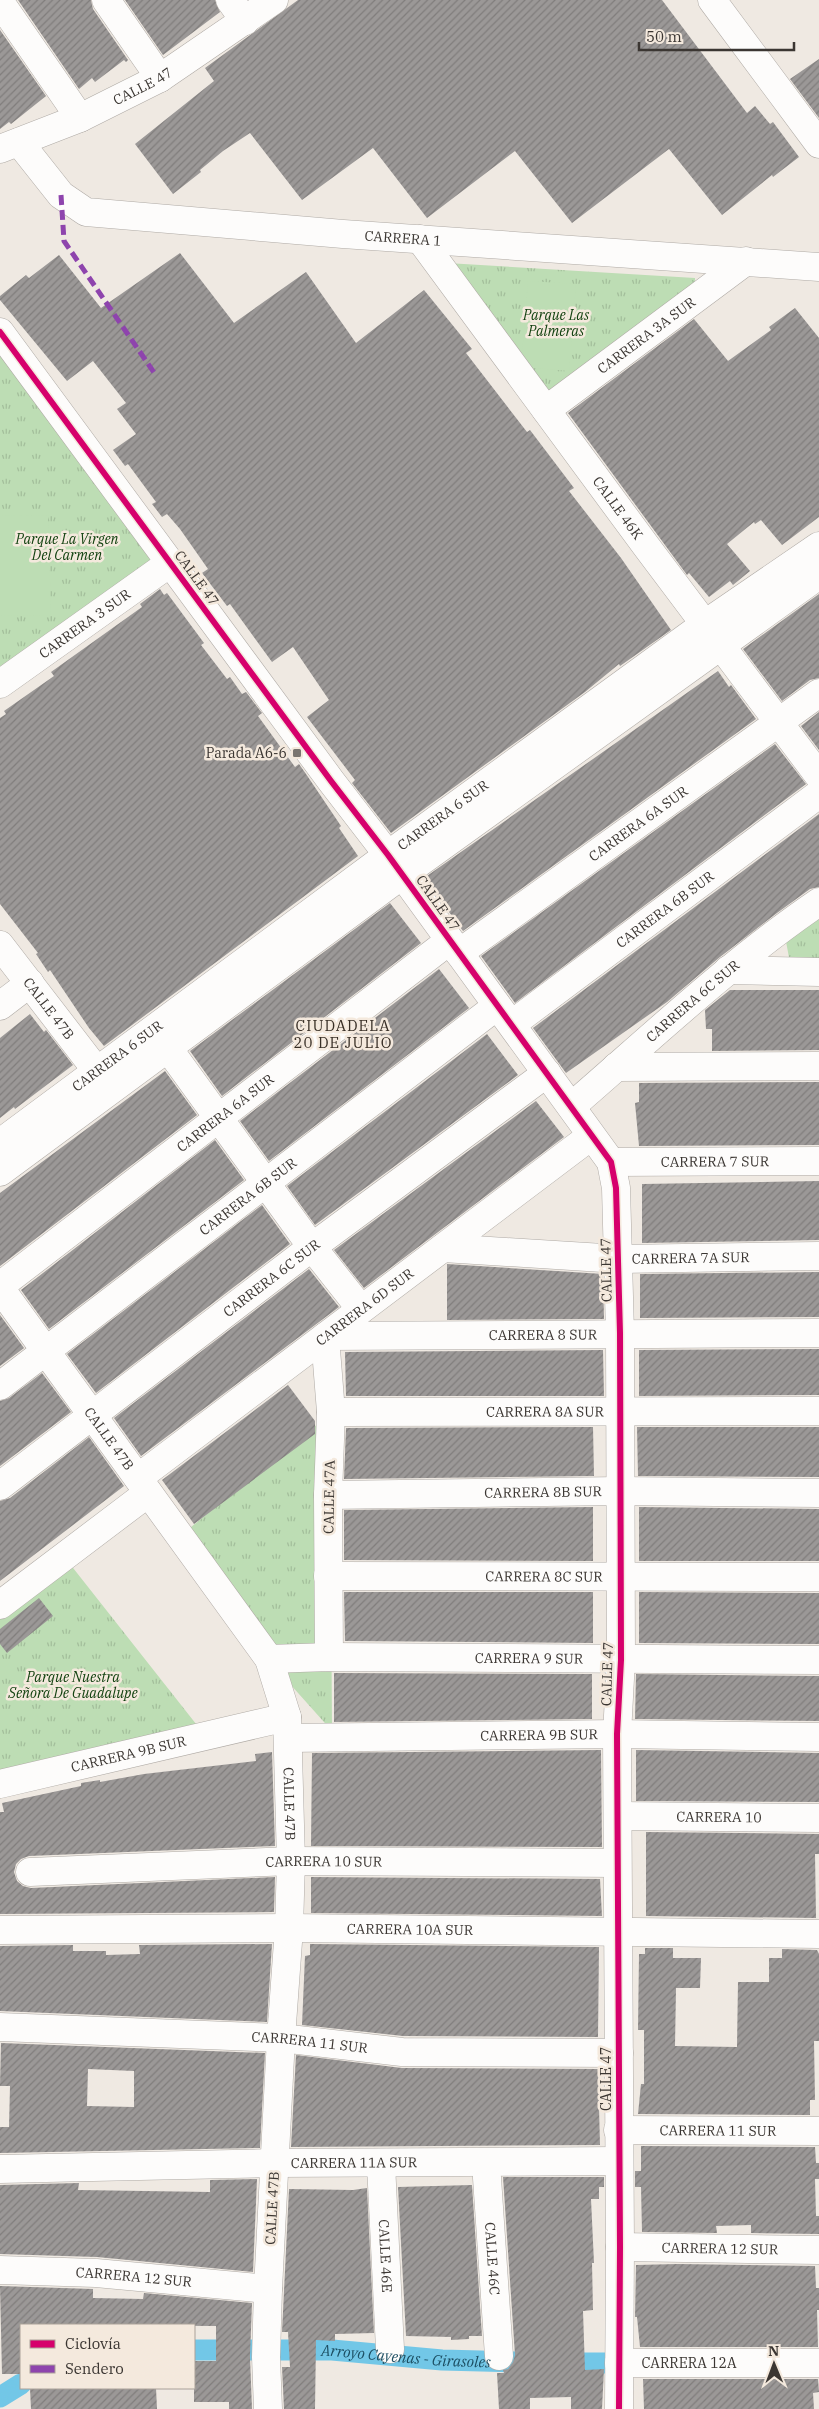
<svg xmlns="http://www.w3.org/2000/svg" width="819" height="2409" font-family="'IBM Plex Serif',serif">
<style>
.park{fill:url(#park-tufts)}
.pitch{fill:#bdddb4}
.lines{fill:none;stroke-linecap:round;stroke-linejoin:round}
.canal{stroke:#72c7e7;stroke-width:21}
.building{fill:url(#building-hatch);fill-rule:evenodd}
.minor-casing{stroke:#afaaa5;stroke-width:29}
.minor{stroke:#fdfcfb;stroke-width:28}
.quiet{stroke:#8e44ad;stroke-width:5;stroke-dasharray:10 5;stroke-linecap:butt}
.cycleway-casing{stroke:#f4e9dd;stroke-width:9}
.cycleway{stroke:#d6006c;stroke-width:6}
.poi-dot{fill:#7a7570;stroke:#f4e9dd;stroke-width:2}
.labels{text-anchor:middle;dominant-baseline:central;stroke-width:5;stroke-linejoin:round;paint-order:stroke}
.street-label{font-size:14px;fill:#3b3632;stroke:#f4e9dd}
.park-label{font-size:14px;font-style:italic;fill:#124210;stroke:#f4e9dd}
.poi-label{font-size:14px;fill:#3b3632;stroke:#f4e9dd;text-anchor:end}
.neighbourhood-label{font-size:15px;letter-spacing:1px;fill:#382f26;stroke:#f4e9dd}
.water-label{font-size:15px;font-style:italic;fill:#1b4d61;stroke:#f4e9dd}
</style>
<defs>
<pattern id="park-tufts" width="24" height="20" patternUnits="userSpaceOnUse" patternTransform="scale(1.25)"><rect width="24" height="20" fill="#bdddb4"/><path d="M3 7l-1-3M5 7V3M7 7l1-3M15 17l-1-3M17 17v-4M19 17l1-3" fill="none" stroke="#a3be9b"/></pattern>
<pattern id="building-hatch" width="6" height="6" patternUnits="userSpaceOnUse" patternTransform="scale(1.25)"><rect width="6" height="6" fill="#9b9897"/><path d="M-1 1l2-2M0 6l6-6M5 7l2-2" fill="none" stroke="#807d7c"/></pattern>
</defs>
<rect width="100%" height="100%" fill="#efe9e2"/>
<path class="park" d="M447,263L695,278V288L544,398Z
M0,334L162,562L0,678Z
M819,907V968H791L784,931Z
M330,1414L332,1731L290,1684L180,1536Z
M66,1559L200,1729L0,1779V1609Z"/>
<path class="pitch" d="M528,281L576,284L569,371L521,367Z
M48,515L51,615L0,616V516Z"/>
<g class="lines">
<g class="canal">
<path id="s1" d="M194,2350H332L442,2360L515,2362"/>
<path d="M556,2363H619"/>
<path d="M0,2397L21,2384"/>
</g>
</g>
<path class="building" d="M18,0H91L93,9L128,60L126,62L124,60L95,82L92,78L79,89Z
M125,0H215L220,12L163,55Z
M298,0H662L747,113L755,106L770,124L773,122L799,157L773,177L772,175L722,215L669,149L572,223L515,151L427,218L373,148L302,200L250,133L223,151L200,170L201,172L173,194L135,144L214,81L205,68Z
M0,30L46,96L11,124L9,122L0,129Z
M819,59V118L790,79Z
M180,253L234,323L306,272L356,343L424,290L472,349L466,353L527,432L530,430L574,488L569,491L621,558L671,630L620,666L619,664L585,692L391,833L352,783L355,780L307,717L329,700L293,647L272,662L230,604L227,606L202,573L208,569L180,529L167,514L162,517L152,504L156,502L128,464L125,466L113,450L136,434L117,409L126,403L93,361L67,381L0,300V296L26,275L29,278L59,255L101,308Z
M795,308L819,338V517L782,545L761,520L755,524L754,522L727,544L750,571L733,585L730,581L709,597L689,573L687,575L568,413L694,319L728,361L771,330L769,327Z
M160,589L164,595L167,593L204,643L201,645L227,679L230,677L242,694L246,692L262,713L258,716L295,767L299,764L306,774L341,826L339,828L358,856L104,1046L89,1028L50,970L48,972L36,954L38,953L0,904V718L6,714L4,711L54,676L51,672L142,607L140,604Z
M819,594V678L810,680L782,701L743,649Z
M718,671L729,687L731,685L756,719L463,931L424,878Z
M819,712V750L801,726Z
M775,744L806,784L515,1003L481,956Z
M819,814V887L810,889L777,913L720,957L667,1002L566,1073L533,1028Z
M390,903L421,943L222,1096L190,1051Z
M439,969L469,1008L269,1161L240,1121Z
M730,990H819V1050L712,1051V1029H706L705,1010Z
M30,1014L44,1032L46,1030L73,1065L15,1109L14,1107L0,1118V1038Z
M487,1034L518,1075L315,1225L287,1186Z
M165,1071L197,1115L0,1266V1193Z
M819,1082V1145L639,1146L635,1103L639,1102V1083Z
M536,1101L564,1137L364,1288L334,1250Z
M215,1140L244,1180L49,1329L21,1290Z
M819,1181V1240L642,1243V1184Z
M262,1205L290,1244L96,1393L67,1354Z
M447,1264L603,1274L604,1319L447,1320Z
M309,1269L339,1307L141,1456L114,1418Z
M819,1272V1317L640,1318V1274Z
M0,1315L24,1348L0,1366Z
M819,1349V1395L639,1396V1350Z
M603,1350L604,1396H346L345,1352Z
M42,1373L71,1412L0,1466V1401L9,1398Z
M288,1385L315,1421V1434L194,1524L162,1480Z
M593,1427L594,1476L344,1479L346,1428Z
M637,1427H819V1477L638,1476Z
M89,1437L124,1486L0,1581V1501L10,1498Z
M593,1507V1561L344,1560V1510Z
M639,1507L819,1509V1561H639Z
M344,1592H593V1643L345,1641Z
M639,1592L819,1593V1644L639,1643Z
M39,1598L53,1616L7,1653L0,1644V1629Z
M334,1673L592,1674V1719L334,1722Z
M636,1674L819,1676V1721L635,1719Z
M601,1750L602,1847L311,1846L312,1753Z
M636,1750L819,1753V1802L636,1801Z
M272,1752L275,1846L29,1856L21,1859L16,1864L14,1872L17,1881L23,1886L31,1888L275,1877L274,1912L0,1914V1812H4L2,1803L81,1786V1783L100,1780V1782L144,1774L256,1761L255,1754Z
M646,1832L819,1834V1854H815L816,1918L646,1916Z
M311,1877L600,1879L602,1916L311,1913Z
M272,1944L267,2022L0,2011V1946L73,1945V1951H106V1955L140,1954L139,1945Z
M310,1944L599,1947L598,2037L403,2036L302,2025L305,1956L310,1955Z
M645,1948H673V1958H701L700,1988H676L675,2046L737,2047L738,1982H769V1958H782V1949L817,1950L819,1954V2041H814L815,2100H810V2115L638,2114L641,2084H644V2030H638L639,1954H645Z
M1,2043L265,2053L260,2148L0,2153V2127H9L10,2086H0ZM88,2069L134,2071V2107L87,2106Z
M296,2055L402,2068L598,2069L600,2145L291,2147Z
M641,2146L815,2147L816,2163H819V2179H815L816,2216H819V2234L751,2233V2225L716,2226L717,2233L642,2232L641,2187H635V2171H641Z
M503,2177H604V2187H599V2199H591L594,2263H592L593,2310L583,2311L585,2370L604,2369L602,2409H571V2397L530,2398V2409H499L497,2373H504L503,2370L508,2369L513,2362L515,2355Z
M257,2179L253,2272L97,2257L0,2254V2185L79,2183L78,2190L210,2192V2180Z
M472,2185L482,2336H469V2339L451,2340V2337L406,2336L398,2187Z
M367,2188L374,2333L335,2334V2341L316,2340L315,2409H284L282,2367H290L288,2332H282L289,2189L353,2190Z
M678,2264L815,2266L816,2288H819V2310H817L818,2347H640L637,2317H635L636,2265Z
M0,2286L93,2289V2298L143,2299L144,2293L252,2303L250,2357L252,2409H229V2402H194V2361H216V2326L21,2325L20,2374H2Z
M643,2379H818L819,2392L813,2393L814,2409H644Z
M30,2388H156L157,2409H31Z"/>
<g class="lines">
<defs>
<g id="minor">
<path d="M106,0L160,78"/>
<path d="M230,0L245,21"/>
<path d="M712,0L819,144"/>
<path d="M0,2L80,118"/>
<path id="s2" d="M19,142L61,195L86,212L343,234L819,267"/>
<path id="s3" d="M0,149L80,118L160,78L274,0"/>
<path id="s4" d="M420,239L646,546L819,776"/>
<path d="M0,332L331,781L388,855L611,1162L616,1188L620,1333L621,1660L617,1734L620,2247L619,2409"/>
<path id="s5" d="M546,410L746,261"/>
<path id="s6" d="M0,684L170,563"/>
<path id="s7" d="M0,945L97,1071"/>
<path id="s8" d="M459,953L819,693"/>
<path d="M728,970L819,972"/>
<path d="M0,1006L30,983"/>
<path id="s9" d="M512,1024L819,794"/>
<path d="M157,1033L312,1247L361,1309"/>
<path d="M616,1067L819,1066"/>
<path id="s10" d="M572,1106C653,1036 731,962 819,902"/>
<path id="s11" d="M0,1143L388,855L705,624L819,546"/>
<path id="s12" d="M611,1162L819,1161"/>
<path d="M0,1172L402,875L819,575"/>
<path id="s13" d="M443,1248L619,1259L819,1256"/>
<path id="s14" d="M0,1286L449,941"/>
<path id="s15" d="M0,1288L269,1659L287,1717L291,1861L289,1928L281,2038L268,2289L266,2357L268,2409"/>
<path id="s16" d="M327,1336L819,1333"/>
<path d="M325,1337L331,1412L328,1495L329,1657"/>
<path id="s17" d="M0,1386L497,1006"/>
<path id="s18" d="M331,1412L819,1411"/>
<path id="s19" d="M138,1478L591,1136"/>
<path id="s20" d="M0,1486L312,1247L547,1073"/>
<path id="s21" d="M328,1495L619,1491L819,1493"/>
<path id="s22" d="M328,1576L819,1577"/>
<path d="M0,1605L148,1493"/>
<path id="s23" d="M269,1659L329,1657L819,1660"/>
<path id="s24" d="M289,1738L617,1734L819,1737"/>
<path id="s25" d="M0,1784L287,1717"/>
<path id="s26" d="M619,1816L819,1818"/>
<path id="s27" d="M30,1872L291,1861L617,1863"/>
<path id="s28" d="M0,1930L289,1928L819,1934"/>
<path id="s29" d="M0,2027L281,2038L402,2052L619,2053"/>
<path id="s30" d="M618,2130L819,2131"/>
<path id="s31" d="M486,2163L499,2356"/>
<path id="s32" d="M381,2164L390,2349"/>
<path id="s33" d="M0,2169L275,2163L618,2161"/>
<path id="s34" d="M620,2247L819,2250"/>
<path id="s35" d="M0,2270L96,2273L268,2289"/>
<path id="s36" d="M619,2363H819"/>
</g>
</defs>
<use href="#minor" class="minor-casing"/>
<use href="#minor" class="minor"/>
<path class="quiet" d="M61,195L64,241L155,374"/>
<defs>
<path id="cycleway" d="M0,332L331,781L388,855L611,1162L616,1188L620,1333L621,1660L617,1734L620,2247L619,2409"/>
</defs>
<use href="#cycleway" class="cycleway-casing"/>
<use href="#cycleway" class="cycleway"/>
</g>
<rect class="poi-dot" x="292" y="748" width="10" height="10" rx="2.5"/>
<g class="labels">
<g class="street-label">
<text stroke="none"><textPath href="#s3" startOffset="156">CALLE 47</textPath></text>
<text stroke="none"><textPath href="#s2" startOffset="416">CARRERA 1</textPath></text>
<text stroke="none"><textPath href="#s5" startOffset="125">CARRERA 3A SUR</textPath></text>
<text stroke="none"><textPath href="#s4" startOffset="334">CALLE 46K</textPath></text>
<text transform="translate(197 578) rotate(54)">CALLE 47</text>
<text stroke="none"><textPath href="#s6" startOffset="104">CARRERA 3 SUR</textPath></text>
<text stroke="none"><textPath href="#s11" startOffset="551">CARRERA 6 SUR</textPath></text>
<text stroke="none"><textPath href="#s8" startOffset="221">CARRERA 6A SUR</textPath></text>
<text transform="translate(438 903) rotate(55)">CALLE 47</text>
<text stroke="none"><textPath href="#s9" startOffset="191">CARRERA 6B SUR</textPath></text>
<text stroke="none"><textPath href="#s10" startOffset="160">CARRERA 6C SUR</textPath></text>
<text stroke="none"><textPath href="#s7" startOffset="80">CALLE 47B</textPath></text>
<text stroke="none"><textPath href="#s11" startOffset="146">CARRERA 6 SUR</textPath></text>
<text stroke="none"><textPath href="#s14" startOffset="284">CARRERA 6A SUR</textPath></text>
<text stroke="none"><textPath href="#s12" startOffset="104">CARRERA 7 SUR</textPath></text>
<text stroke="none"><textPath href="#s17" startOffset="312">CARRERA 6B SUR</textPath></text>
<text stroke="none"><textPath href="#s13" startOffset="248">CARRERA 7A SUR</textPath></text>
<text transform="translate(606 1270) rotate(-91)">CALLE 47</text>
<text stroke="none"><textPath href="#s20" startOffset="342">CARRERA 6C SUR</textPath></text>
<text stroke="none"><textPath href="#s19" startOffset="284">CARRERA 6D SUR</textPath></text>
<text stroke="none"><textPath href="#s16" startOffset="216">CARRERA 8 SUR</textPath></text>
<text stroke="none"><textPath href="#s18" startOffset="214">CARRERA 8A SUR</textPath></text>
<text stroke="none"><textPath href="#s15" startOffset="186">CALLE 47B</textPath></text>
<text stroke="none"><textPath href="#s21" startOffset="215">CARRERA 8B SUR</textPath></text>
<text transform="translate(329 1497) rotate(-89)">CALLE 47A</text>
<text stroke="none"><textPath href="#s22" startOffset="216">CARRERA 8C SUR</textPath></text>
<text stroke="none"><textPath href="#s23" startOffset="260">CARRERA 9 SUR</textPath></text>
<text transform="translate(607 1674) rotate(-88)">CALLE 47</text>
<text stroke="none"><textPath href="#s24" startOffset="250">CARRERA 9B SUR</textPath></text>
<text stroke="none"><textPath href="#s25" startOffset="132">CARRERA 9B SUR</textPath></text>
<text stroke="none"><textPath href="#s15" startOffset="606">CALLE 47B</textPath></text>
<text stroke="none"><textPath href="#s26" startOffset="100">CARRERA 10</textPath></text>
<text stroke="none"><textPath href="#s27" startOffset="294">CARRERA 10 SUR</textPath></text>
<text stroke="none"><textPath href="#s28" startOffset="410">CARRERA 10A SUR</textPath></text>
<text stroke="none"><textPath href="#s29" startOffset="310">CARRERA 11 SUR</textPath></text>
<text transform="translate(606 2079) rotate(-90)">CALLE 47</text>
<text stroke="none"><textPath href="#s30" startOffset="100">CARRERA 11 SUR</textPath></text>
<text stroke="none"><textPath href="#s33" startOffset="354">CARRERA 11A SUR</textPath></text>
<text transform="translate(272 2208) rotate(-87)">CALLE 47B</text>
<text stroke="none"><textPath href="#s34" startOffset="100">CARRERA 12 SUR</textPath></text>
<text stroke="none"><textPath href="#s32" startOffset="92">CALLE 46E</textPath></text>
<text stroke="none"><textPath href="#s31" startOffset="96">CALLE 46C</textPath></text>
<text stroke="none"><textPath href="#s35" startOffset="134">CARRERA 12 SUR</textPath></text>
<text stroke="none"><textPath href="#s36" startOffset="70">CARRERA 12A</textPath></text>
</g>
<g class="park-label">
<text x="556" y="315">Parque Las<tspan x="556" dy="16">Palmeras</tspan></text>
<text x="67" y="539">Parque La Virgen<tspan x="67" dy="16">Del Carmen</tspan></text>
<text x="73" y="1677">Parque Nuestra<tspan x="73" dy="16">Señora De Guadalupe</tspan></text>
</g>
<g class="poi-label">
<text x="287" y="753">Parada A6-6</text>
</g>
<g class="neighbourhood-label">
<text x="343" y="1025">CIUDADELA<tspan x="343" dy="17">20 DE JULIO</tspan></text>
</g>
<g class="water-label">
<text stroke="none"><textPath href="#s1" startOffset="212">Arroyo Cayenas - Girasoles</textPath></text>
</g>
</g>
<rect x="20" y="2324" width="175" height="65" fill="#f4e9dd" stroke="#aaa199"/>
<rect x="30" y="2340" width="25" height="8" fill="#d6006c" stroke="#aaa199"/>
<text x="65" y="2349" font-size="15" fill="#3b3632">Ciclovía</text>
<rect x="30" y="2365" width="25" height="8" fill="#8e44ad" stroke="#aaa199"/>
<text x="65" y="2374" font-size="15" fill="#3b3632">Sendero</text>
<g transform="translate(774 2364) rotate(359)" stroke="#f4e9dd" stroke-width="4" paint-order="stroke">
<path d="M0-4L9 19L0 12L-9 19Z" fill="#3b3632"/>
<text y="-8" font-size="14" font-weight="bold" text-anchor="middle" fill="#3b3632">N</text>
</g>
<path d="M639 42v8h155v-8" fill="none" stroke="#3b3632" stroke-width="2.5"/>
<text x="646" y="42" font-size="15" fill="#3b3632" stroke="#f4e9dd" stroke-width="4" paint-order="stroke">50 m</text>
</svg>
